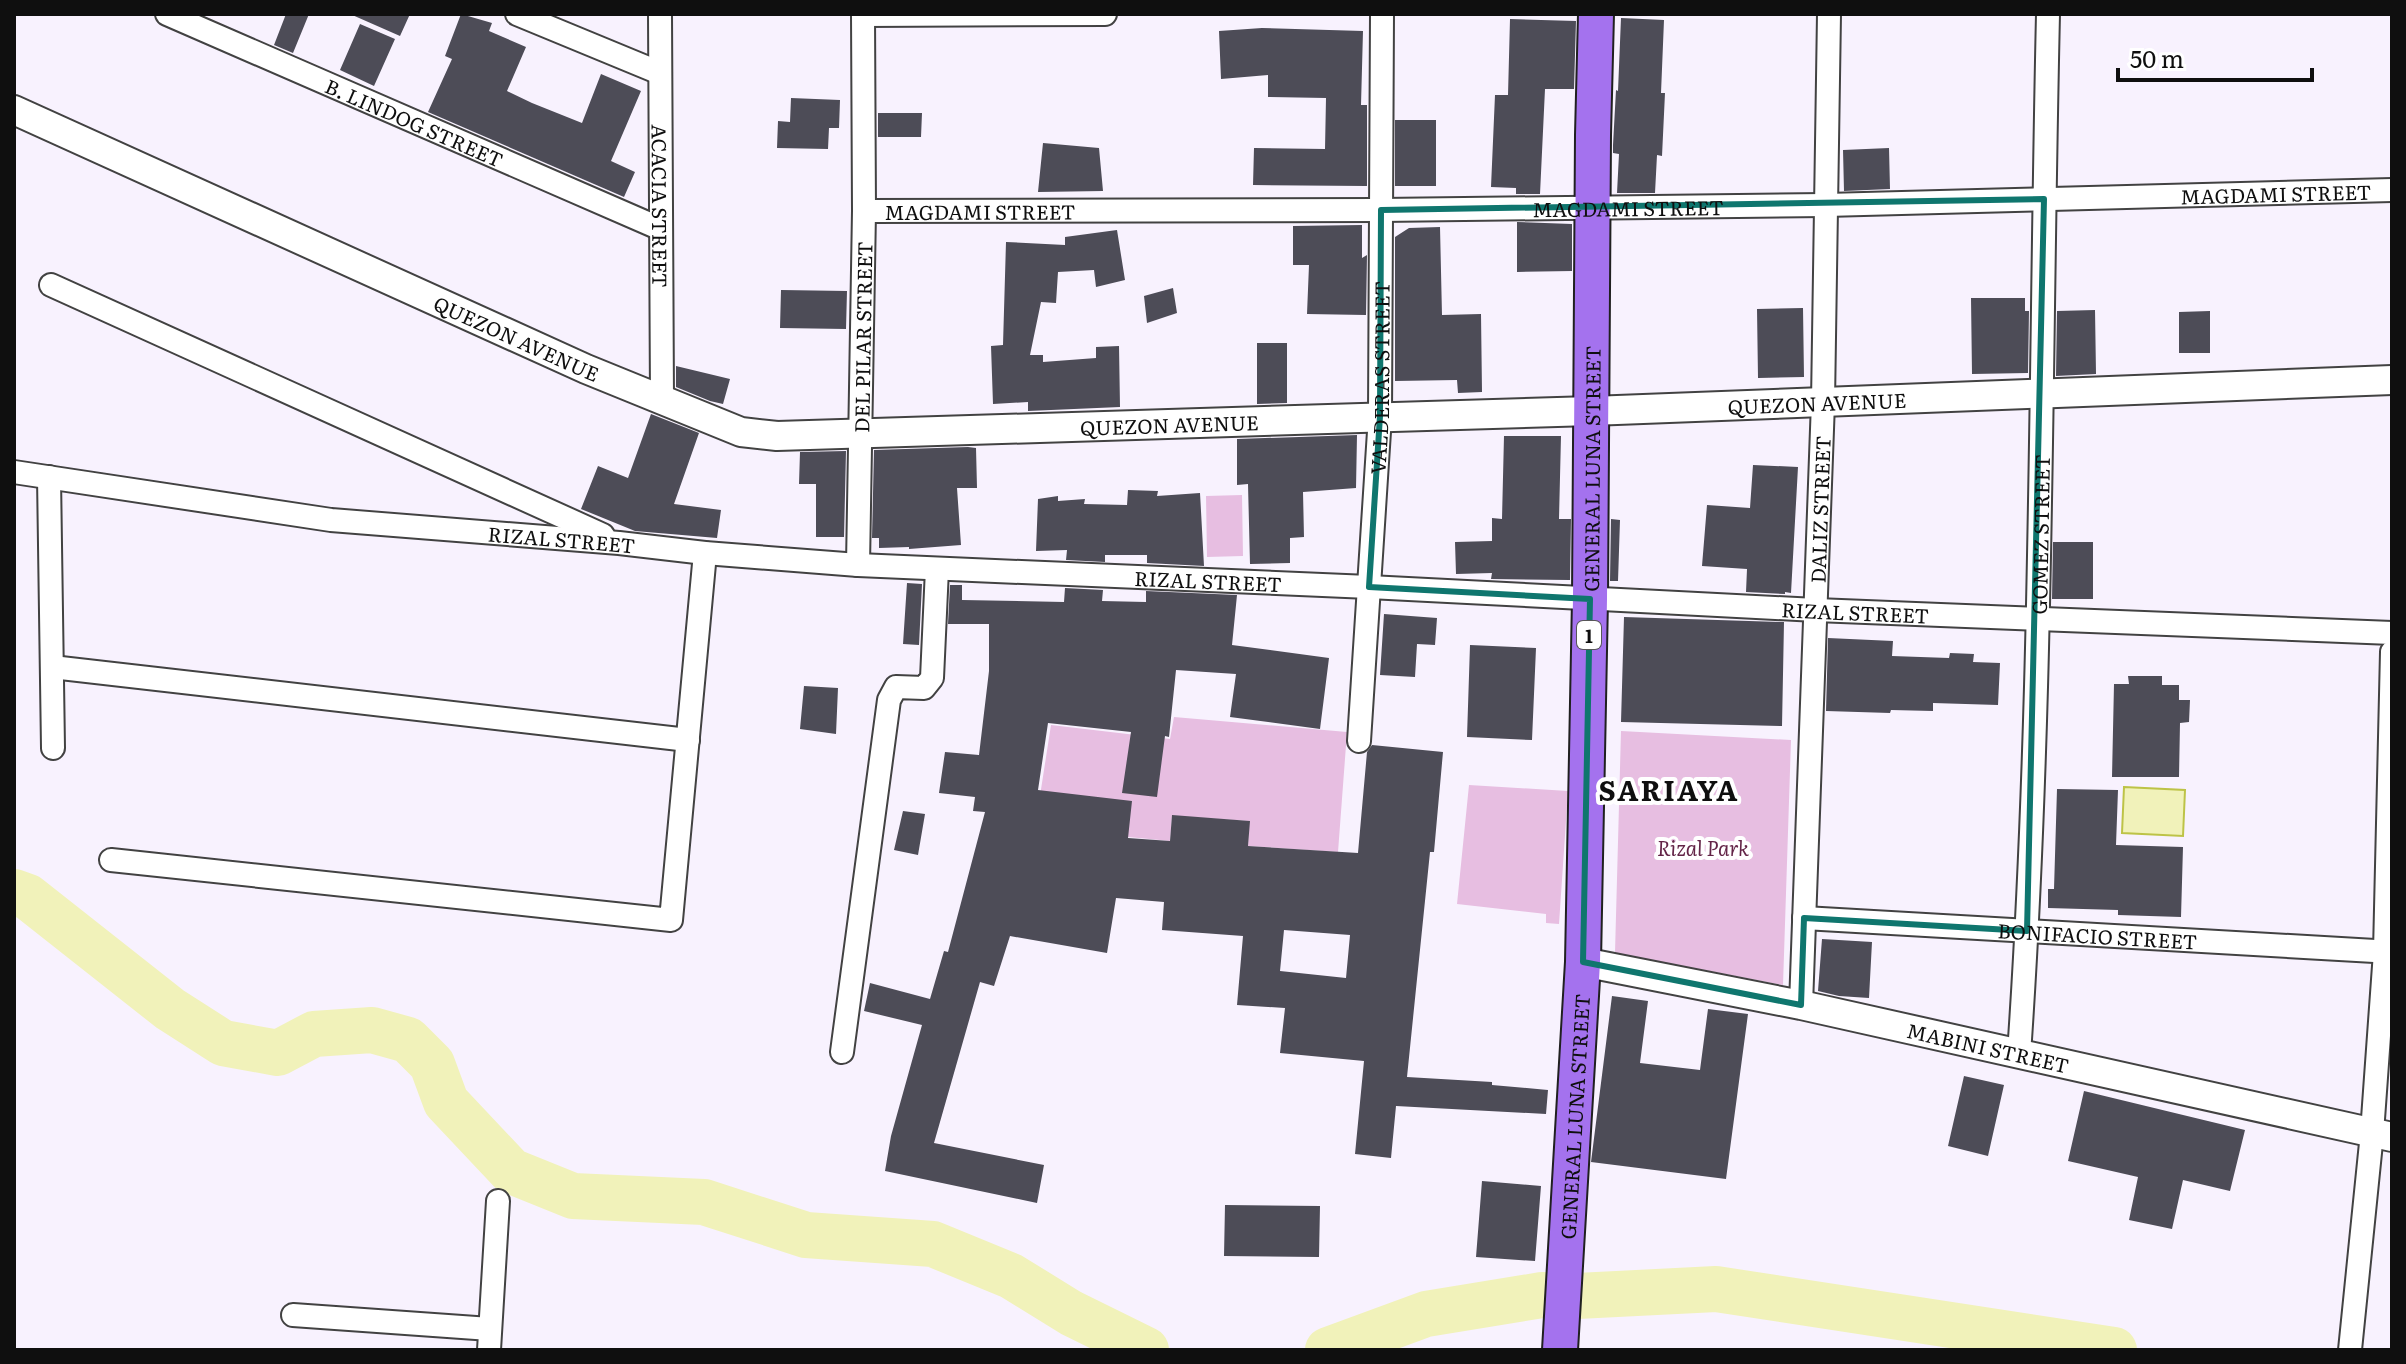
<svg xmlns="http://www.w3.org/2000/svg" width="2406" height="1364" font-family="Literata,serif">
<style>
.green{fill:#e7bee1}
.water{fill:#f1f2ba;stroke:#bdc347;stroke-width:2}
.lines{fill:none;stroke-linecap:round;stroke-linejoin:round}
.river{stroke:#f1f2ba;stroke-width:46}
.building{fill:#4d4c57;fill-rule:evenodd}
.minor-casing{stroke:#424242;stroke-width:26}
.tertiary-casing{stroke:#424242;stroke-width:32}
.primary-casing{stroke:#202020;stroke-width:38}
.minor{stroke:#fff;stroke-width:22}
.tertiary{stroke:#fff;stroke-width:28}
.primary{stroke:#a472ee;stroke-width:34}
.marked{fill:none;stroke:#0f766e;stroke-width:6;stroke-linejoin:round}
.labels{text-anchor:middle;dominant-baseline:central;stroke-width:8;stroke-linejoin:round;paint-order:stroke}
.shield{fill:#fff;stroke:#575757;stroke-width:2}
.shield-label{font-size:18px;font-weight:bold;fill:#0f0f0f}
.street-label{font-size:20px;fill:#0f0f0f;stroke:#fff}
.park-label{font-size:20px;font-style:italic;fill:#632447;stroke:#fff}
.district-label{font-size:28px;font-weight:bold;letter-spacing:2px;fill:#0f0f0f;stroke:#fff}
</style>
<rect width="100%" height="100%" fill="#f8f2fe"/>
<path class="green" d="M1242,495L1243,556L1207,557L1206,496Z
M1174,717L1347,732L1338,852L1248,846L1249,821L1172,816L1170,841L1035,828L1051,725L1170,739Z
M1621,731L1791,740L1783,985L1615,953Z
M1469,785L1568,791L1559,924L1546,923V914L1457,904Z"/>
<path class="water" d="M2124,787L2185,790L2183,836L2122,833Z"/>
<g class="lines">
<path class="river" d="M14,892L28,897L170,1009L223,1043L278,1053L314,1034L372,1030L408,1040L432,1064L446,1102L511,1171L573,1196L704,1202L806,1235L933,1244L1011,1276L1071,1313L1146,1350
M1328,1350L1426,1314L1542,1295L1577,1296L1716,1289L2114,1350"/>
</g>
<path class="building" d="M286,14H309L293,53L274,45Z
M350,14H410L400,36Z
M461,14L492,23L489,31L526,47L507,91L532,103L582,123L601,74L641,91L611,161L635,172L624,197L428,112L452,59L445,56Z
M1621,18L1664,20L1661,93H1665L1662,156L1657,155L1655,193H1617L1619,154L1613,153V145L1616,90L1618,91Z
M1510,19L1576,21L1574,89H1545L1540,194H1516V188L1491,187L1495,95H1508Z
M360,24L395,39L374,86L340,70Z
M1262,28L1363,31L1361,105H1367V186L1253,185L1254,148L1325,149L1326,98L1268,97V75L1221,79L1219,31Z
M791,98L840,100L839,128H829L828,149L777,148L778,121L790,122Z
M878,113H922L921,137H878Z
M1395,120H1436V186H1395Z
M1043,143L1099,148L1103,191L1038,192Z
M1889,148L1890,189L1844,191L1843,150Z
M1517,222L1572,224V271L1517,272Z
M1362,225V258L1367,255L1366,315L1307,314L1309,265H1293V226Z
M1440,227L1442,315L1481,314L1482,392L1458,393L1457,380L1395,381V237L1409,228Z
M1117,230L1125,280L1096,287L1094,270L1058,272L1056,303L1041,302L1030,355H1043V362L1096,358V347L1119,346L1120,407L1028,411V402L993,404L991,346L1003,345L1006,242L1065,245V237Z
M1173,288L1177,313L1147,323L1144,296Z
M781,290L847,291L846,329L780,328Z
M1971,298H2025V311H2029L2028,373L1972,374Z
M1803,308L1804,377L1758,378L1757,309Z
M2095,310L2096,374L2056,376L2057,311Z
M2210,311V353H2179V312Z
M1257,343H1287V403L1257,404Z
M676,366L730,379L723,404L710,401L676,387Z
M651,414L699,433L674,504L721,510L717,538L635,531L581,509L598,466L628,478Z
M1357,435L1356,488L1303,492L1304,537L1290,538V563L1250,564L1248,484L1237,485V439Z
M1504,436H1561L1559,519H1571L1570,580L1491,579L1492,573L1456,574L1455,542L1492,541V518L1502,519Z
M968,447L976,448L977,488H957L961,545L909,549V547L879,548V538H872L874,450Z
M846,451L844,537H816V484H799L800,452Z
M1753,465L1798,467L1791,593L1785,592V594L1746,592L1747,569L1702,566L1707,505L1750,508Z
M1128,490L1158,491L1157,496L1200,493L1204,566L1147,563V555H1105V562L1066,560L1067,550L1036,551L1038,499L1058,496V501L1085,499L1084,504L1127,505Z
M1611,519L1620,520L1618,581H1610Z
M2053,542H2093V599H2052Z
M907,583L922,584L919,645L903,644Z
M950,585H962V600L1064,602L1065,588L1103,590L1102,601L1146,602V591L1237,595L1232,645L1329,658L1320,729L1230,717L1236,674L1176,670L1169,737L1165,736L1157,797L1122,793L1131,732L1048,723L1038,790L1132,801L1128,838L1170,841L1172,815L1250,821L1248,846L1358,853L1367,752L1372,745L1443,752L1434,852H1430L1407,1077L1492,1082V1085L1548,1090L1546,1114L1396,1106L1391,1158L1355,1154L1364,1061L1280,1053L1285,1008L1237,1005L1243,936L1162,930L1164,902L1116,898L1107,953L1010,936L994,986L980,982L934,1143L1044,1165L1037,1203L885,1171L891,1136L922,1025L864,1011L870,983L930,999L944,951L948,952L985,812L973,811L975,797L939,793L945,752L979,755L989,671V624H948ZM1284,930L1350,935L1346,978L1280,971Z
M1384,614L1437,618L1435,645L1417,644L1415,677L1380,675Z
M1624,617L1784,622L1782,726L1621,722Z
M1828,638L1893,641L1892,656L1949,658L1950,653L1974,654L1973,662L2000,663L1998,705L1933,703V711L1891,710L1890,713L1826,711Z
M1470,645L1536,648L1532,740L1467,737Z
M2128,676H2162V685H2179V700H2190L2189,722L2180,723L2179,777H2112L2114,684H2129Z
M804,686L838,688L836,734L800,729Z
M2057,789L2118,790L2116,845L2183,847L2181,917L2118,915V910L2048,908V889H2054Z
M903,811L925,814L918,855L894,850Z
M1822,939L1872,942L1869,998L1839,996L1818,991Z
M1612,996L1648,1001L1640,1063L1700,1070L1708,1009L1748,1014L1726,1179L1591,1162Z
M1964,1076L2004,1085L1988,1156L1948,1146Z
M2084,1091L2245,1130L2230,1191L2183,1180L2172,1229L2129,1220L2138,1177L2068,1161Z
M1482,1181L1541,1186L1535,1261L1476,1257Z
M1225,1205L1320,1206L1319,1257L1224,1256Z"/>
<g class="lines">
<defs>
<g id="minor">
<path id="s1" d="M167,14L661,229"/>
<path d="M517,14L660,73"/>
<path id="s2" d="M660,14L662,400"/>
<path d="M863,15L1105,14"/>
<path id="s3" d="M864,211L1381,210L1826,205L2392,190"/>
<path d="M51,285L603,535"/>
<path id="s4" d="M14,472L331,520L619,543L705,553L858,565L1369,587L1816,610L2392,633"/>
<path d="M49,477L53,748"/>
<path id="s5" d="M858,565L864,211L863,14"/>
<path d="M52,667L688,740"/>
<path id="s6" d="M1359,741L1380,416L1382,14"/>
<path d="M111,860L671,920L705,553"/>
<path id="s7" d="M1804,918L2392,952"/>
<path id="s8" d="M1801,1005L1823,402L1829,14"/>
<path d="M842,1052L889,700L896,687L924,688L932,678L937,569"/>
<path id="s9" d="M2019,1054C2043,708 2040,361 2048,14"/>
<path d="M293,1315L490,1329"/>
<path d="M489,1350L498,1201"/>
<path d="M2350,1350L2372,1133L2385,952L2392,652"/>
</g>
<g id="tertiary">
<path id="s10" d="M14,110L586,369L741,432L777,436L1591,411L2392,380"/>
<path id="s11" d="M1583,962L1801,1005L2392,1137"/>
</g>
<g id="primary">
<path id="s12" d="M1560,1350L1583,962L1590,599L1593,135L1596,14"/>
</g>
</defs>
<use href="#minor" class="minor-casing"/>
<use href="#tertiary" class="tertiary-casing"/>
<use href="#primary" class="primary-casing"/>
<use href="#minor" class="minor"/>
<use href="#tertiary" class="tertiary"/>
<use href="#primary" class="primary"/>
</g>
<path class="marked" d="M2044,199L2027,931L1804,918L1801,1005L1583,962L1590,599L1369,587L1380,416L1381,210Z"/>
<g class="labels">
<rect class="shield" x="1577" y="621" width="24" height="28" rx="6"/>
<g class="shield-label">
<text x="1589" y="635">1</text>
</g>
<g class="street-label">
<text stroke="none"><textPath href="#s1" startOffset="270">B. LINDOG STREET</textPath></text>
<text stroke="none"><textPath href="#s3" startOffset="1412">MAGDAMI STREET</textPath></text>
<text stroke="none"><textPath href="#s2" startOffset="192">ACACIA STREET</textPath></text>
<text stroke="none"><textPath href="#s3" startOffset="764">MAGDAMI STREET</textPath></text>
<text stroke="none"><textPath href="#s3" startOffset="116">MAGDAMI STREET</textPath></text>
<text stroke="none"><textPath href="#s10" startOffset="552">QUEZON AVENUE</textPath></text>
<text stroke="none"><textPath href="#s5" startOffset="228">DEL PILAR STREET</textPath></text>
<text stroke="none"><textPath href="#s6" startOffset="364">VALDERAS STREET</textPath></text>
<text stroke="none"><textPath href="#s10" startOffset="1872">QUEZON AVENUE</textPath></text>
<text stroke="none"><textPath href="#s10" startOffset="1224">QUEZON AVENUE</textPath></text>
<text stroke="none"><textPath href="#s12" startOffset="882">GENERAL LUNA STREET</textPath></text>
<text stroke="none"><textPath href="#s8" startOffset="496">DALIZ STREET</textPath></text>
<text stroke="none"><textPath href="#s9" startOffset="520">GOMEZ STREET</textPath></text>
<text stroke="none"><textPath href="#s4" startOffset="552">RIZAL STREET</textPath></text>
<text stroke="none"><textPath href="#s4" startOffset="1200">RIZAL STREET</textPath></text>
<text stroke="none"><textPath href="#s4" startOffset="1848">RIZAL STREET</textPath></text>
<text stroke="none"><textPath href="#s7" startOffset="294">BONIFACIO STREET</textPath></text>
<text stroke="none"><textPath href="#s11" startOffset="414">MABINI STREET</textPath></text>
<text stroke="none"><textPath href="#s12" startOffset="234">GENERAL LUNA STREET</textPath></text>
</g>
<g class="park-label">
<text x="1703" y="847">Rizal Park</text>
</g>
<g class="district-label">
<text x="1669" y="789">SARIAYA</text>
</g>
</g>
<rect width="2406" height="1364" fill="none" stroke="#0f0f0f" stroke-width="32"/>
<path d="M2118 68v12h194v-12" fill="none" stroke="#0f0f0f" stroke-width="4"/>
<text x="2130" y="68" font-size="24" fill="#0f0f0f" stroke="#ffffff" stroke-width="6" paint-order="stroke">50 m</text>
</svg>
